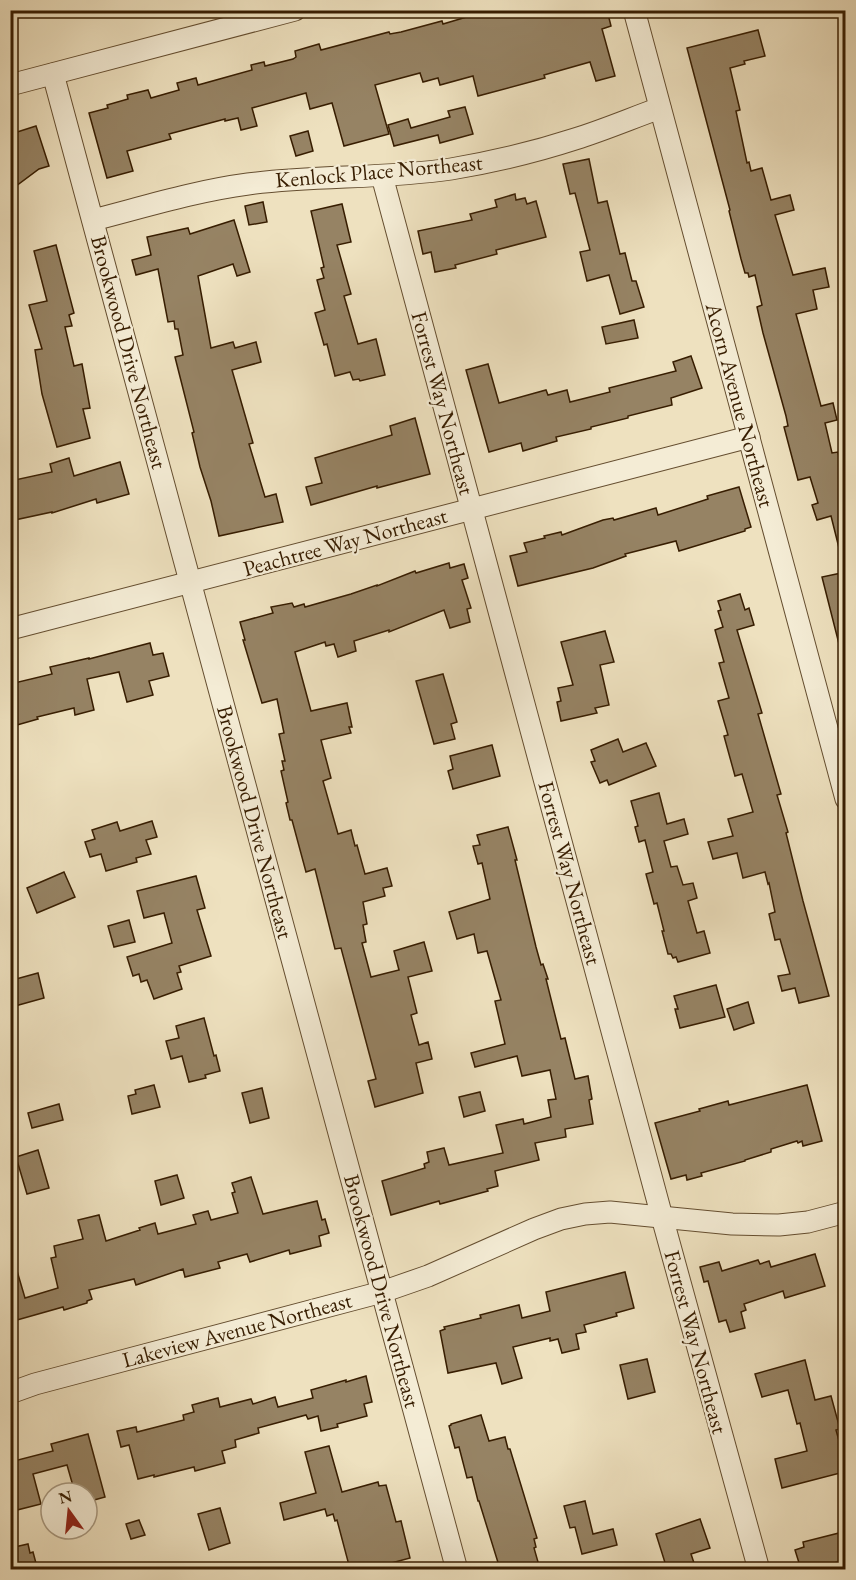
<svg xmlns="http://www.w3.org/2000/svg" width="856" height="1580" font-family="'EB Garamond',serif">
  <rect width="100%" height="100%" fill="#eee1bf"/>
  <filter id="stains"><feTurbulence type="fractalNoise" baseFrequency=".00333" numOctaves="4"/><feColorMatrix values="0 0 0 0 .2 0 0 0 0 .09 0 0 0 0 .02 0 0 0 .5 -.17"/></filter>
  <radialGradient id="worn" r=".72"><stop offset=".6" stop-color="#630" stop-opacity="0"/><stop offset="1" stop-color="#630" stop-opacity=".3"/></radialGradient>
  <g fill="#968364" stroke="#371d01" stroke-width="1.5">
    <path d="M490 10H607L611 26 602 29 615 76 596 81 590 62 544 75 545 78 478 96 473 76 440 85 438 78 423 82 420 73 375 85 389 134 344 146 332 103 310 109 306 93 252 108 257 126 241 130 238 118 225 121V119L169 134 171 139 127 151 133 171 107 178 89 113 108 108 107 105 128 99 127 95 148 90 151 98 179 90 177 83 196 78 198 85 252 70 251 65 264 62 265 66 293 59 296 57 295 51 319 44 321 50 389 32 390 34 401 32 442 21 443 24Z"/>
    <path d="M758 30 765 56 744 61 745 64 730 68 740 110 736 111 747 163 749 162 751 171 762 168 771 200 790 195 794 210 775 215 793 275 825 268 829 287 813 290 817 309 796 314 821 406 833 403 837 420 825 423 832 453 838 452 845 483 846 552H840L831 516 817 520 812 505 818 503 810 477 798 480 784 427 788 426 786 416 763 333 757 307 762 305 755 275 749 277 748 273H745L741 259 729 211 730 210 687 48Z"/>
    <path d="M465 107 473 134 440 143 438 135 394 146 388 125 408 119 411 128 450 117 448 111Z"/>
    <path d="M36 126 49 166 39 169 16 186 10 170V142L16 140 14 133Z"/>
    <path d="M308 131 313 151 296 156 290 136Z"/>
    <path d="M589 159 598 203 607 201 620 254 625 253 632 281H636L644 307 620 314 609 275 587 281 580 252 590 250 575 193 570 194 563 164Z"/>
    <path d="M515 194 516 200 525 198 527 204 536 201 546 237 496 250 497 254 455 265 456 268 435 272 431 252 423 254 418 231 472 220 470 214 497 207 495 200Z"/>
    <path d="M263 202 267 222 249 225 245 206Z"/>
    <path d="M342 204 351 242 337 245 351 294 344 296 358 344 376 339 385 375 360 381 359 379 353 380 350 372 335 376 327 344 324 345 315 313 325 310 317 280 324 278 321 268 324 267 311 211Z"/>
    <path d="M234 220 250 272 237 276 233 264 198 276 211 348 233 342 235 348 256 342 261 362 232 370 253 443 249 444 265 497 276 494 283 522 219 536 211 501 200 467 192 433 194 432 177 365 175 357 183 355 178 329H175L174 321 168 322 158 269 136 275 132 260 151 255 147 237 188 228 190 234Z"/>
    <path d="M56 245 74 313 69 315 72 326 65 327 74 366 82 364 90 408 83 409 90 438 57 447 42 394 35 350 42 349 29 305 47 301 34 251Z"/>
    <path d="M634 320 638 338 606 344 602 327Z"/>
    <path d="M691 356 702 388 671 398 672 405 628 416V418L591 427V429L556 437 557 441 523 451 521 443 489 452 466 370 488 364 499 403 546 390 548 395 567 390 570 402 610 392 609 388 676 371 673 362Z"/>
    <path d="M415 418 430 474 377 488V486L311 505 306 487 322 483 315 458 392 435 390 426Z"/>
    <path d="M69 458 74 476 120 462 129 494 97 503 96 499 52 513V512L10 521V481L52 472 50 464Z"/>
    <path d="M739 487 751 527 745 529V531L679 551 676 541 625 554 626 556 593 568 518 586 510 556 527 552 524 543 545 538 544 536 561 532 562 535 603 520 613 518 614 520 656 508 658 515 708 499 707 496Z"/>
    <path d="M449 563 450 568 464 564 468 578 462 580 471 608 467 609 470 622 450 628 444 610 389 632V630L354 641 356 651 338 657 334 644 326 646 325 642 295 652 311 711 347 703 352 727H349L351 733 321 740 331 778 323 781 338 834 351 830 355 846 357 845 365 874 387 868 392 886 383 888 385 896 363 902 367 924 363 925 366 942 362 943 371 977 399 970 394 951 424 942 432 971 408 977 417 1013 411 1015 419 1045 428 1042 432 1059 416 1063 423 1093 375 1107 368 1081 376 1079 341 948 335 949 315 869 306 872 292 820H290L286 803 288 802 281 771 284 770 282 761H285L279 734 284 733 277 699 262 703 243 640H245L240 622 273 613 271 607 292 603 294 607 304 604 305 607 351 594 377 585V586L415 571 416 573Z"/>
    <path d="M846 572V647L840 648 822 577Z"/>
    <path d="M740 594 745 610 749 608 754 625 737 630 762 713 758 714 781 794 777 795 788 832 786 833 803 901 829 996 799 1003 795 988 782 991 778 976 790 974 780 939 775 940 769 914 775 912 769 883 768 884 765 872 743 878 737 853 713 859 708 842 733 836 728 819 753 812 742 774 735 776 724 736 728 735 718 701 729 698 719 663 724 662 715 630 723 627 718 611 721 610 718 601Z"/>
    <path d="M605 631 614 662 600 665 609 705 595 708 597 713 561 721 557 702 561 701 558 688 573 685 561 642Z"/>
    <path d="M150 643 153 655 163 653 169 676 149 681 153 695 127 702 119 672 87 679 94 710 75 715 74 708 37 717 38 719 10 727V684L52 674 50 667 89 658V659Z"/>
    <path d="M443 674 457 722 451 724 455 739 434 744 416 681Z"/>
    <path d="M618 739 623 752 646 743 656 766 609 785 607 780 600 783 591 762 595 761 591 750Z"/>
    <path d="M492 745 500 776 453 789 448 771 453 769 450 756Z"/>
    <path d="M659 793 667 824 684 819 688 834 664 841 671 867 677 866 683 885 693 883 697 898 688 901 697 933 704 931 710 953 678 962 676 957 673 958 671 954H668L662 931H664L657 903 654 904 646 874 653 872 645 840 639 842 635 827 638 826 631 801Z"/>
    <path d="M152 821 157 837 146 840 151 854 136 858 137 862 106 871 101 854 90 857 85 842 95 839 92 830 117 822 120 831Z"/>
    <path d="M508 827 517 860H515L536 947 541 965 543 964 548 979H546L561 1039 565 1038 575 1079 588 1076 592 1099 589 1100 593 1124 565 1129 566 1137 535 1143 539 1160 495 1171 498 1186 487 1189 488 1191 440 1204 439 1201 391 1215 382 1181 425 1168 424 1164 429 1162 427 1152 444 1148 449 1165 503 1153 496 1125 523 1119 524 1124 551 1117 548 1100 556 1099 550 1070 522 1076 517 1056 475 1067 471 1053 505 1044 495 1001 501 1000 487 951 478 953 474 934 457 939 449 912 490 899 482 863 478 864 473 846 480 845 477 835Z"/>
    <path d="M64 872 75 897 37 913 27 888Z"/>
    <path d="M196 876 205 908 197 910 211 956 179 966 181 972 177 973 182 989 154 999 147 980 141 982 139 974 133 976 127 957 172 943 164 913 144 918 137 891Z"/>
    <path d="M129 920 135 942 114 947 108 926Z"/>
    <path d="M38 973 44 998 15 1006 10 985 17 983 16 979Z"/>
    <path d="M716 985 725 1017 680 1028 675 1009H678L674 996Z"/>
    <path d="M748 1002 754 1023 734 1030 727 1009Z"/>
    <path d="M204 1018 214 1056 216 1055 220 1071 205 1075 206 1078 189 1082 182 1056 171 1059 166 1041 179 1038 176 1026Z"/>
    <path d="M154 1085 160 1107 132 1114 128 1096 136 1094 135 1090Z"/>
    <path d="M807 1085 822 1141 803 1146 802 1141 798 1143 797 1141 771 1149V1152L745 1160V1161L701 1173 702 1176 687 1180 686 1175 671 1179 655 1123 700 1111 699 1109 728 1101 729 1105Z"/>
    <path d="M262 1088 269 1118 250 1123 242 1093Z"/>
    <path d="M480 1092 485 1111 464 1117 459 1097Z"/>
    <path d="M59 1104 63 1120 32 1128 28 1113Z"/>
    <path d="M38 1150 49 1188 27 1194 16 1157Z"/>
    <path d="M177 1175 184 1198 161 1205 155 1181Z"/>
    <path d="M251 1177 263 1214 317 1201 322 1220 325 1219 329 1233 319 1236 321 1246 290 1254 289 1250 250 1262 247 1254 218 1262 220 1268 185 1277 183 1269 136 1285 134 1279 89 1290 92 1299 87 1301V1303L64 1310 63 1307 10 1322V1264H15L25 1298 58 1288 51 1258 56 1257 54 1246 83 1239 78 1220 99 1215 106 1241 140 1230 139 1228 155 1223 158 1234 196 1224 193 1215 208 1211 211 1220 238 1213 232 1193 235 1192 232 1183Z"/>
    <path d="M815 1254 825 1286 785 1298 783 1291 744 1304 746 1310 741 1312 745 1328 730 1332 726 1320 719 1322 708 1281 704 1282 700 1267 719 1262 722 1271 758 1260 760 1264 769 1261 771 1267Z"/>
    <path d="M625 1272 634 1308 616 1313 617 1316 584 1325 586 1332 576 1334 579 1349 562 1353 558 1339 550 1341V1338L513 1347 522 1378 502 1384 496 1363 448 1373 440 1331 445 1329 444 1327 481 1318 480 1315 519 1305 522 1318 550 1311 546 1292Z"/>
    <path d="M647 1359 655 1392 628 1399 620 1365Z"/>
    <path d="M805 1360 815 1400 831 1396 840 1429 836 1430 843 1455H840L844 1472 782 1488 775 1459 807 1451 800 1423 797 1424 788 1390 762 1397 755 1374Z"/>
    <path d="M366 1376 372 1402 364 1404 367 1416 337 1424 338 1427 321 1431 318 1416 308 1419 306 1415 258 1428 259 1433 235 1440 236 1447 222 1451 225 1463 195 1471 194 1467 154 1477V1475L138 1479 129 1445 121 1447 117 1431 136 1427 137 1432 184 1420 183 1415 194 1412 192 1405 218 1398 220 1407 251 1399 253 1404 275 1397 278 1407 313 1398 311 1390 346 1380V1382Z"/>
    <path d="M481 1415 489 1441 505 1437 508 1449H510L537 1538 534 1539 536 1547 534 1548 540 1569H500L479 1501H478L472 1477 467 1478 459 1447 455 1448 449 1426 451 1425V1424Z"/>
    <path d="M88 1434 105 1497 87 1502V1493H75L67 1465 33 1474 41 1504 17 1510 13 1497 10 1498V1462L53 1451 51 1444Z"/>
    <path d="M329 1446 342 1492 378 1482 379 1486 386 1485 396 1522 401 1521 410 1558 384 1565 383 1563 359 1569H350L337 1520 335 1521 333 1514 327 1516 325 1509 284 1520 280 1503 316 1493 305 1452Z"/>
    <path d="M585 1501 593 1534 613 1529 617 1545 582 1554 575 1527 570 1528 564 1506Z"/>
    <path d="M220 1508 230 1543 209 1550 198 1514Z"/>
    <path d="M700 1519 710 1548 691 1554 696 1569H667L656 1534Z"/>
    <path d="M139 1520 145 1535 131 1539 126 1524Z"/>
    <path d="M839 1533 846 1560 810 1569H809L807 1564 800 1566 795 1550 804 1547 803 1542Z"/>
    <path d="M28 1544 30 1553 33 1552 37 1567 28 1569H10V1548Z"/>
  </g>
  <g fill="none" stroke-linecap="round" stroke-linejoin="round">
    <defs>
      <g id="street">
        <path d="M634 10 846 799"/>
        <path d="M53 74 457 1570"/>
        <path d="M10 85 295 10"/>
        <path d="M382 176 662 1217 759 1570"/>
        <path d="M93 220C144 207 195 191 248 184 315 175 384 179 451 169 493 162 535 152 575 139 604 130 632 118 660 108"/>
        <path d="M10 629 749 437"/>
        <path d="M10 1393 35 1384 382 1292 428 1276 534 1229 561 1219 585 1214 610 1212 732 1224 779 1225 808 1222 846 1212"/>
      </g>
    </defs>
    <use href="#street" stroke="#654e30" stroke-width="23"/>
    <use href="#street" stroke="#f4ecd5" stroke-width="21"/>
  </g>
  <g text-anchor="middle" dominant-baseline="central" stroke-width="4.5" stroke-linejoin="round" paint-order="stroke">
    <g font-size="22" fill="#371d01" stroke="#f4ecd5">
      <text transform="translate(379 171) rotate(-5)">Kenlock Place Northeast</text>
      <text transform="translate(129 352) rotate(75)">Brookwood Drive Northeast</text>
      <text transform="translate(443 403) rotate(75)">Forrest Way Northeast</text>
      <text transform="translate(740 405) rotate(75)">Acorn Avenue Northeast</text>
      <text transform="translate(345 542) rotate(-15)">Peachtree Way Northeast</text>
      <text transform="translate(255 822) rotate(75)">Brookwood Drive Northeast</text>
      <text transform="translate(570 873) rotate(75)">Forrest Way Northeast</text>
      <text transform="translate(382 1291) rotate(75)">Brookwood Drive Northeast</text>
      <text transform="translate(237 1330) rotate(-15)">Lakeview Avenue Northeast</text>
      <text transform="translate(696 1342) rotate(75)">Forrest Way Northeast</text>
    </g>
  </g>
  <rect width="856" height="1580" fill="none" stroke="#eee1bf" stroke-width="36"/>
  <rect x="12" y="12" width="832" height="1556" fill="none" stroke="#371d01" stroke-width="3"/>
  <rect x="18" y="18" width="820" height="1544" fill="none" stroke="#371d01" stroke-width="1.5"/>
  <g transform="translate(69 1511) rotate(345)"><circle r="28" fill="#f4ecd5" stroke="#a89980" stroke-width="1.5"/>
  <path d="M0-4.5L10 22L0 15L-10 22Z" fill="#8f2418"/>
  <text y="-9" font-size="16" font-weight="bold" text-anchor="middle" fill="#371d01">N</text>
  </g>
  <rect width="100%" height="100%" filter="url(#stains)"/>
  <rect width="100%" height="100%" fill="url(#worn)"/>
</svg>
